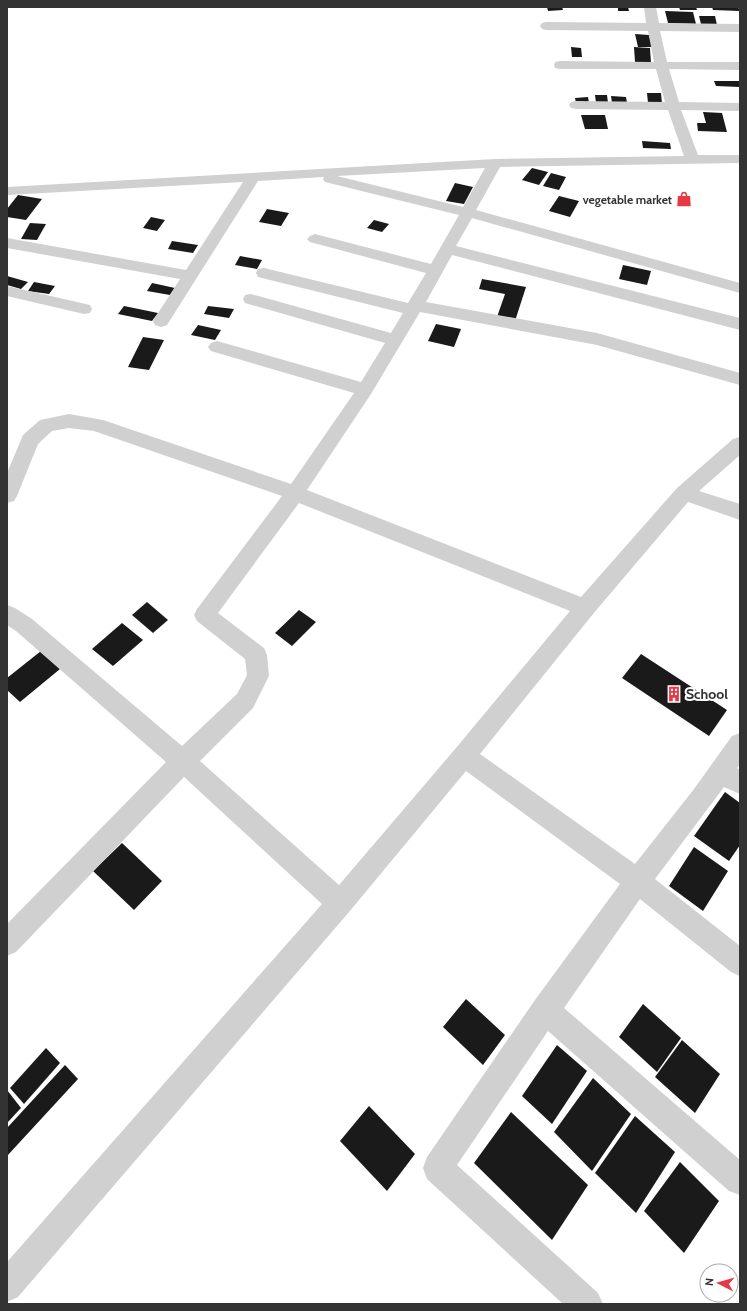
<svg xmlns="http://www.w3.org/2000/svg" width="747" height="1311" font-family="Cabin,sans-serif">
  <rect width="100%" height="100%" fill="#fff"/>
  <g fill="#1a1a1a">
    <path d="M547 7H562L563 10 548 11Z"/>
    <path d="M618 7H628L629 11H618Z"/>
    <path d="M679 7H696L697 10H680Z"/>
    <path d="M712 7H738L740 11 713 10Z"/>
    <path d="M665 11 693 12 696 24 668 23Z"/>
    <path d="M699 16H715L717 25 701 24Z"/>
    <path d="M635 34 649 35 652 47H638Z"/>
    <path d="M571 47 581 48 582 57H572Z"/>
    <path d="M634 47 650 48 651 63 635 62Z"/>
    <path d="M714 81H740V87L716 86Z"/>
    <path d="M647 93H661L662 104 648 103Z"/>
    <path d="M595 95H607L608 103H596Z"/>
    <path d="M611 96 626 97 627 103H612Z"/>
    <path d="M588 97 589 103H576L575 98Z"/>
    <path d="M703 112 722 113 727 132 698 131 697 123H706Z"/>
    <path d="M581 115H605L608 129H585Z"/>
    <path d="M642 141 670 143 671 149 643 148Z"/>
    <path d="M532 168 548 172 539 185 522 180Z"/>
    <path d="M551 173 566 177 559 190 543 186Z"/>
    <path d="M455 183 473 187 464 204 446 201Z"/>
    <path d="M18 195 42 199 26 220 7 217V209Z"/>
    <path d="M559 196 579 201 570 217 549 211Z"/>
    <path d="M267 209 289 213 281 226 259 222Z"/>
    <path d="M151 217 165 220 157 231 143 228Z"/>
    <path d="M374 220 389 224 382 232 367 228Z"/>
    <path d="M30 223 46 224 37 240 21 239Z"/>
    <path d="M172 241 198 245 193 253 168 249Z"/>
    <path d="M240 256 262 260 257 269 235 265Z"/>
    <path d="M623 265 651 271 647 285 619 279Z"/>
    <path d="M7 276 28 282 21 289 7 285Z"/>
    <path d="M482 279 526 287 515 321 497 317 505 294 479 289Z"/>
    <path d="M34 282 55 286 49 294 28 291Z"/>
    <path d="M152 283 175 288 170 295 147 291Z"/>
    <path d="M124 306 158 313 152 321 118 314Z"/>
    <path d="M208 306 234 309 229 318 204 314Z"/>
    <path d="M436 324 461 329 454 347 428 341Z"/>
    <path d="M198 325 221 330 215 340 191 335Z"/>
    <path d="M143 337 164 340 149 370 128 367Z"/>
    <path d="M147 602 168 620 153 633 132 615Z"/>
    <path d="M299 610 316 622 292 646 275 633Z"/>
    <path d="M122 623 143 640 113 666 92 649Z"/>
    <path d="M41 651 60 669 20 702 7 690V678Z"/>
    <path d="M641 654 727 710 709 736 622 678Z"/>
    <path d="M725 792 740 803V845L729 861 694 836Z"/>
    <path d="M122 843 162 881 134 910 93 871Z"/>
    <path d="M694 847 728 871 703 911 669 886Z"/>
    <path d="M466 999 505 1035 483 1065 443 1027Z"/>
    <path d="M643 1004 681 1038 657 1072 619 1037Z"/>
    <path d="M682 1040 720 1074 695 1113 655 1077Z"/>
    <path d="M557 1045 587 1071 552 1124 522 1096Z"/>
    <path d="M46 1048 60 1063 24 1104 10 1088Z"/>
    <path d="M65 1065 78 1079 7 1156V1128Z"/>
    <path d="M593 1078 631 1114 592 1171 554 1132Z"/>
    <path d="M7 1090 21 1108 7 1123Z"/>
    <path d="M369 1106 415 1154 387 1191 340 1141Z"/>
    <path d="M511 1112 588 1185 552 1240 474 1163Z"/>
    <path d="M635 1116 675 1152 636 1213 595 1173Z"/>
    <path d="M680 1162 719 1201 684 1253 644 1211Z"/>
  </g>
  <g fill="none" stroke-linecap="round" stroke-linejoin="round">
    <g fill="#d0d0d0" fill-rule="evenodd">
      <path d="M644 7H656L659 23 740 24V32L660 31 667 62H740L739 70 669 69 679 102 740 103V111L681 110 698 155H740V163L500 167 476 210 740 283V293L472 218 456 246 740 318V330L452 255 426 302 597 333 740 373V385L597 345 420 312 371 394 307 490 581 597 677 488 733 439 740 437V455L699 491 740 504V520L688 502 593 614 480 754 635 864 694 789 732 736 740 733V764L737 768 740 770V794L724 787 655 879 740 946V976L731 972 640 899 564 1008 740 1160V1195L729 1191 548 1031 457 1165 598 1293 603 1304H563L427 1179 423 1168 427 1157 535 1000 620 884 466 771 349 912 18 1297 7 1302V1262L322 904 184 777 16 952 7 956V924L166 762 16 631 7 625V605L15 608 32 619 182 746 237 694 247 675 245 659 197 621 194 615 197 609 282 496 94 431 69 428 52 431 38 444 17 496 14 501 7 503V473L23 435 40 420 69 414 103 420 291 484 354 393 211 351 208 347 211 343 217 341 361 382 385 343 245 303 243 299 245 295 251 294 391 333 403 313 258 277 256 273 258 269 264 268 408 303 426 273 310 242 307 239 310 236 315 234 431 264 459 215 325 182 323 179 324 177 258 181 167 325 161 327 155 325 153 321 180 279 7 248V238L186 270 243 182 7 195V187L495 159 684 156 668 110 576 109 571 108 569 105 571 102 576 101 665 102 656 69H560L555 68 554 65 555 62 560 61 654 62 648 31 546 30 542 29 540 26 542 23 546 22 646 23ZM485 168 463 207 337 176ZM299 503 570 611 456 748 339 885 200 761 253 708 269 676 267 655 264 648 218 613Z"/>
      <path d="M7 286 90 305 92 309 90 313 84 314 7 296Z"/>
    </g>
  </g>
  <defs>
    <symbol id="shop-bare" viewBox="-9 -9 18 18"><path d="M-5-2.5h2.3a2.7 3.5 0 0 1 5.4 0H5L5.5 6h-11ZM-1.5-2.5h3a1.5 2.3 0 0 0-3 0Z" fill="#e63946" stroke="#fff" stroke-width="2.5" paint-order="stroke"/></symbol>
    <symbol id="building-bare" viewBox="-9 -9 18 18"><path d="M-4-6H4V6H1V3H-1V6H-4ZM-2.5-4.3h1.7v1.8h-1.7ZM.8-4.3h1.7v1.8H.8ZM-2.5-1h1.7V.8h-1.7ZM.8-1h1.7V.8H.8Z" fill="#e63946" stroke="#fff" stroke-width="2.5" paint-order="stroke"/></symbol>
  </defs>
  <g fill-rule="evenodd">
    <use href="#shop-bare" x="673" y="188" width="22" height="22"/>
    <use href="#building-bare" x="663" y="683" width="22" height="22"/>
  </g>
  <g text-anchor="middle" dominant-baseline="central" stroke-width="4" stroke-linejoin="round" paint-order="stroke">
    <g font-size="12" font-weight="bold" fill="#333" stroke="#fff" text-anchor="end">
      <text x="672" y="199">vegetable market</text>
    </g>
    <g font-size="14" font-weight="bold" fill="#333" stroke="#fff" text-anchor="start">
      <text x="686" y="694">School</text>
    </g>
  </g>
  <rect width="747" height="1311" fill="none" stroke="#333333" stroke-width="16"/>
  <g transform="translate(719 1283) rotate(276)"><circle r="19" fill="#ffffff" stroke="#adadad"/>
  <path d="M0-3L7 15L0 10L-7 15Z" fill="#e63946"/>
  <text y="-6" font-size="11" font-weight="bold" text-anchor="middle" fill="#333333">N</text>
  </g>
</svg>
